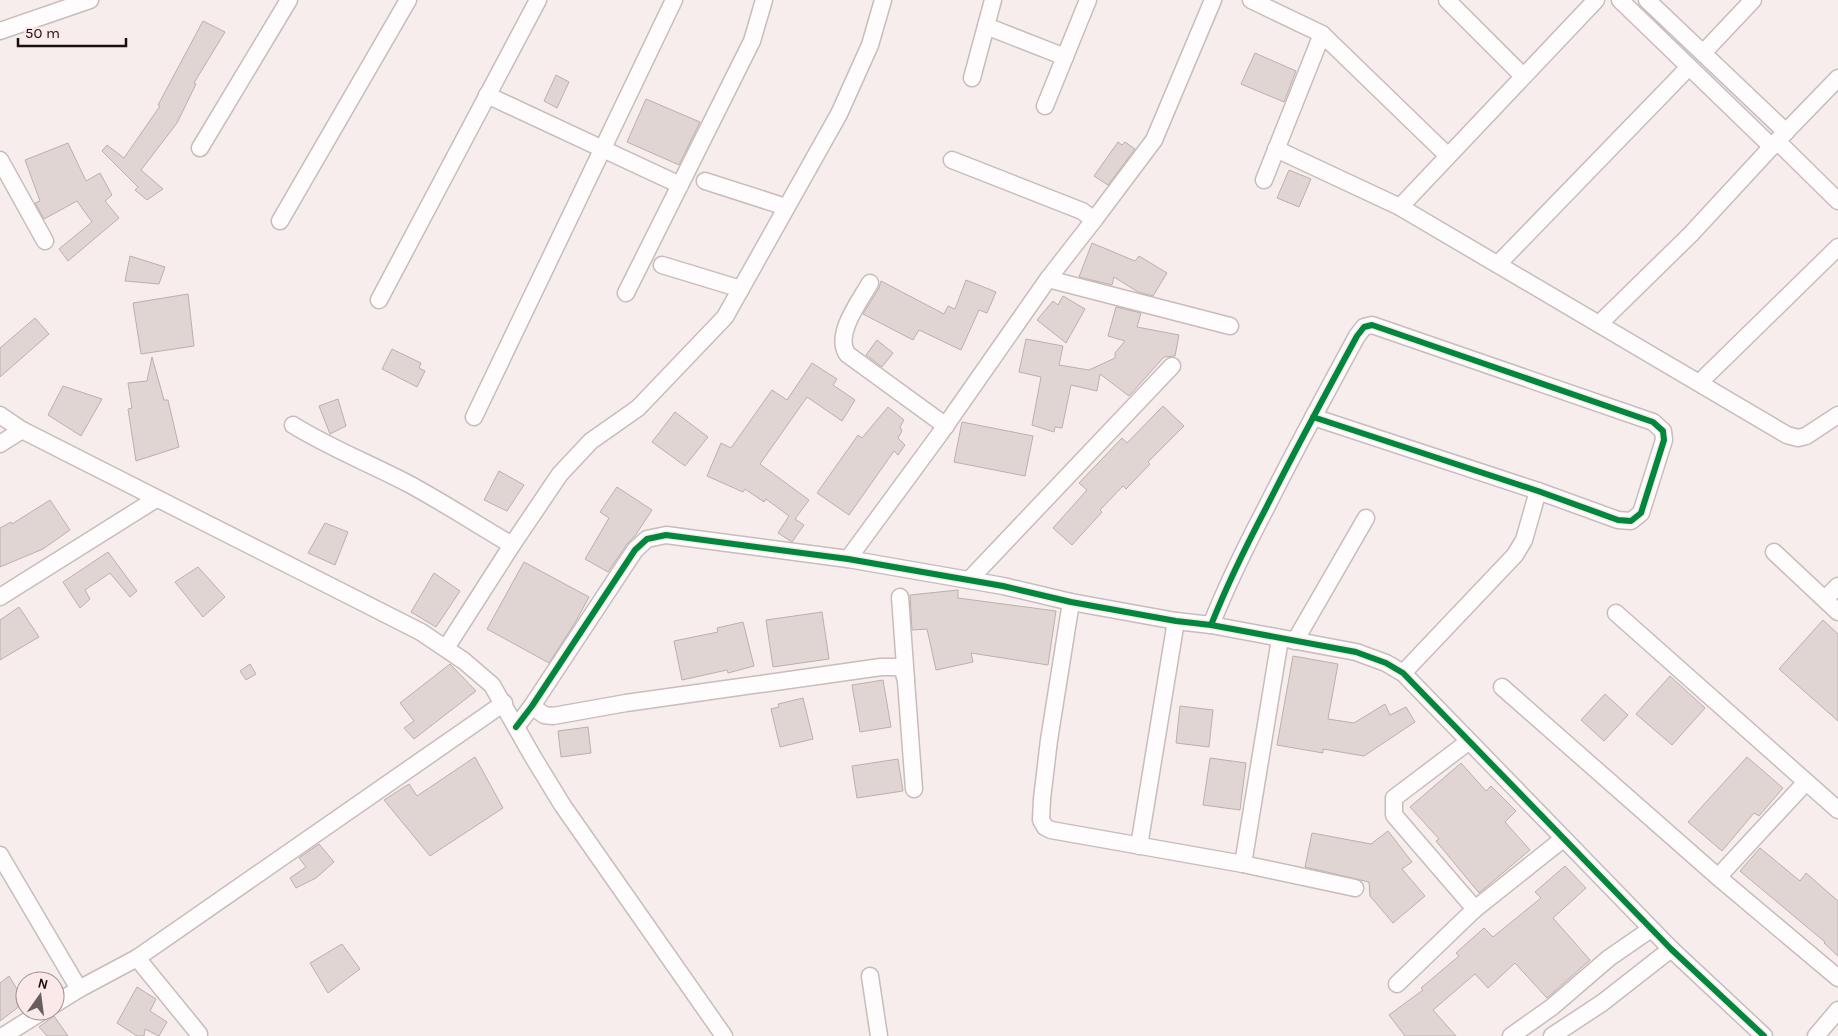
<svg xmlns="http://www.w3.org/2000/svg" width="1838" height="1036" font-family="Karla,sans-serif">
  <rect width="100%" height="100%" fill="#f7eded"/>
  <g fill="#e0d5d2" stroke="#bbb0ad">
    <path d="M203 21 225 32 194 83 196 84 177 123 141 170 163 189 147 200 135 190 138 187 102 151 107 145 124 158 160 106 158 105Z"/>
    <path d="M1255 53 1296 71 1284 102 1241 84Z"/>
    <path d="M556 75 569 82 557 108 544 101Z"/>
    <path d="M646 99 700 122 679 165 627 142Z"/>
    <path d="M1118 142 1122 145 1125 142 1135 149 1108 185 1094 176Z"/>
    <path d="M68 143 86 181 100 173 112 195 105 201 119 218 68 261 59 249 92 222 77 201 44 219 35 203 40 201 25 160Z"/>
    <path d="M1289 170 1311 179 1299 207 1277 198Z"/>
    <path d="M1092 243 1135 261 1139 256 1167 273 1153 296 1138 292 1114 277 1112 285 1079 277Z"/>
    <path d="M130 256 165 267 159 284 125 281Z"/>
    <path d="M966 280 996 292 987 313 979 310 961 350 919 330 913 340 863 314 879 288 881 281 944 314 948 306 955 309Z"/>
    <path d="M188 294 194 346 141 354 133 303Z"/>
    <path d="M1063 296 1085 309 1066 343 1037 320 1053 301 1058 305Z"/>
    <path d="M1116 307 1141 313 1137 327 1179 335 1175 356 1164 357 1129 396 1100 374 1097 391 1071 385 1062 428 1055 427 1054 432 1032 425 1041 377 1019 372 1026 339 1063 346 1059 365 1089 370 1115 358V353L1125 341 1108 336Z"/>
    <path d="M35 318 49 334 0 377V348Z"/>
    <path d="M877 340 893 353 882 367 866 355Z"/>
    <path d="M392 349 421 363 419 368 425 371 417 387 382 369Z"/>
    <path d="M152 357 164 400H168L179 447 136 461 128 409 132 408 128 383 147 381Z"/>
    <path d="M812 363 837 379 833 385 855 400 842 421 807 397 760 464 809 500 795 519 804 525 792 542 778 533 789 516 766 499 764 502 745 489 743 492 707 476 721 443 731 448 772 390 787 400Z"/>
    <path d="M63 386 102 399 81 436 48 415Z"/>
    <path d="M338 399 346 426 330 434 319 406Z"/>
    <path d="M1163 406 1184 426 1148 462 1150 464 1126 489 1123 486 1100 510 1102 512 1072 545 1053 528 1087 490 1079 483 1122 438 1127 443Z"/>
    <path d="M888 407 904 420 900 427 902 431 898 438 905 445 898 455 894 451 849 515 817 493 858 435 862 438Z"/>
    <path d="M675 412 708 437 685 466 652 442Z"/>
    <path d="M962 422 1033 436 1025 476 954 462Z"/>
    <path d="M499 471 524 485 507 511 484 500Z"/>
    <path d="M617 487 652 510 635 536 627 544 608 572 585 559 609 518 600 512Z"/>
    <path d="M50 500 70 530 43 549 0 567V528L11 522 12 524Z"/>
    <path d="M325 523 348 532 335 565 308 553Z"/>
    <path d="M108 552 137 591 130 597 110 573 85 590 90 599 80 608 63 582Z"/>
    <path d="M524 562 589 597 576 621 549 663 487 629Z"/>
    <path d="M198 567 225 597 203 617 175 582Z"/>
    <path d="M434 573 460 591 436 627 411 612Z"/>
    <path d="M958 590V598L1056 611 1048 665 971 653 973 662 936 670 927 629 912 630 910 595Z"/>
    <path d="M19 607 39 637 0 660V620Z"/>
    <path d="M822 612 829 659 773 667 766 620Z"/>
    <path d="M1823 620 1838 634V721L1779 669Z"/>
    <path d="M743 622 754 666 728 673 727 670 682 680 674 641 718 632 717 628Z"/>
    <path d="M1293 656 1338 664 1328 719 1354 723 1385 704 1390 715 1406 707 1415 722 1364 756 1323 749V753L1277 745Z"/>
    <path d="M250 664 256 674 246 680 240 671Z"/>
    <path d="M450 664 476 691 414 739 404 728 414 721 400 703Z"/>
    <path d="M1670 676 1705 708 1672 745 1636 714Z"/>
    <path d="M883 680 891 727 860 732 852 685Z"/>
    <path d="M1605 694 1628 715 1604 741 1581 720Z"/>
    <path d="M803 698 813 739 780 747 771 709 779 707 778 704Z"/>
    <path d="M1180 706 1213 710 1209 747 1176 743Z"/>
    <path d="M588 727 591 753 561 757 558 731Z"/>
    <path d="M475 757 503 808 430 856 384 800 409 784 417 796Z"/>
    <path d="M1747 757 1783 788 1759 816 1754 813 1722 851 1688 822Z"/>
    <path d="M1210 758 1246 763 1240 810 1203 805Z"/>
    <path d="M898 759 903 791 857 798 852 766Z"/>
    <path d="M1461 763 1486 791 1491 786 1516 811 1505 822 1530 850 1479 893 1436 841 1439 839 1410 807Z"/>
    <path d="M1388 831 1412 862 1402 869 1425 896 1393 923 1370 896 1369 882 1305 867 1312 833 1371 844Z"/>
    <path d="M319 844 334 862 316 878 296 888 290 878 306 867 299 858Z"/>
    <path d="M1760 848 1800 881 1806 873 1838 901V956L1824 943 1825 942 1740 871Z"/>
    <path d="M1565 866 1586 888 1553 918 1590 960 1547 998 1515 963 1488 988 1475 974 1433 1010 1456 1036H1405L1389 1015 1423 990 1421 988 1459 956 1456 953 1484 928 1493 937 1541 898 1535 892Z"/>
    <path d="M342 944 360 969 328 993 310 963Z"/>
    <path d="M9 976 25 1002 0 1021V983Z"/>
    <path d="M137 987 156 999 150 1011 167 1022 159 1036 145 1029 144 1036H137L117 1023Z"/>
    <path d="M54 1016 68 1036H47L39 1027Z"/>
  </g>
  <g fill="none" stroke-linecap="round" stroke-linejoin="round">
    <defs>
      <g id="minor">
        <path d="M1251 0 1322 34 1448 156"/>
        <path d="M1447 0 1523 76"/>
        <path d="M1620 0 1772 147"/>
        <path d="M1647 0 1786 132"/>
        <path d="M986 26 1065 57"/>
        <path d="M0 31 90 0"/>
        <path d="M1703 53 1753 0"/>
        <path d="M972 78 993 0"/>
        <path d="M487 95 680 185"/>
        <path d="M1045 106 1088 0"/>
        <path d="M1777 141 1838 201"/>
        <path d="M200 148 289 0"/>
        <path d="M1276 149 1400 207 1787 435 1798 438 1806 436 1838 415"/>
        <path d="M0 160 45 241"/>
        <path d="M1264 180 1322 34"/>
        <path d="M705 181 786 207"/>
        <path d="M1400 207 1596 0"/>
        <path d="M1094 220 1154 140 1213 0"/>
        <path d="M280 221 408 0"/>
        <path d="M1498 264 1689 67"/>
        <path d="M662 265 741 289"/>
        <path d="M1048 279 1230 326"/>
        <path d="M870 283C860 301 834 334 847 354L946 426"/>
        <path d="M626 293 752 41 764 0"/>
        <path d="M379 300 538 0"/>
        <path d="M1599 324 1691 234 1777 141 1838 78"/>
        <path d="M1699 383 1838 247"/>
        <path d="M0 415 22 430 421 632 464 661 492 685 533 757 563 806 724 1036"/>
        <path d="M474 417 674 0"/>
        <path d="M293 425C330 448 371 464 409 484 444 503 478 525 512 545"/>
        <path d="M0 444 22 430"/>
        <path d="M1774 552 1838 612"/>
        <path d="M848 559 939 435 1048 279 1094 220 1082 211 952 160"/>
        <path d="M969 580 1172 366"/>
        <path d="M0 597 156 499"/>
        <path d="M900 597 906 680"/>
        <path d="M1825 599 1838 586"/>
        <path d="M1071 602 1049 740 1042 799 1041 820 1045 827 1051 830 1243 864 1355 888"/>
        <path d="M1616 613 1838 810"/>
        <path d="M1211 625C1227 585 1246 546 1266 508 1295 450 1326 393 1357 336L1364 327 1372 325 1653 422 1663 431 1664 440 1641 513 1631 521 1618 520 1538 491 1313 417"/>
        <path d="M1295 641 1366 518"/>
        <path d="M446 648 512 545 560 474 591 441 638 408 725 317 839 114 870 45 883 0"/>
        <path d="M1403 673 1515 555 1524 540 1538 491"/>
        <path d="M1502 687 1718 877 1838 978"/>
        <path d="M532 706 544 715 553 716 626 703 881 667H897L903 670 906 681 914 789"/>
        <path d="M516 727 532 706 635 550 647 539 666 535 848 559 1003 586 1071 602 1176 621 1211 625 1356 652 1386 663 1403 673 1671 949 1764 1036"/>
        <path d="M1468 742 1394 798V815L1475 909"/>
        <path d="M1139 846 1176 621"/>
        <path d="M0 855 79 989"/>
        <path d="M1243 864 1280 639"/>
        <path d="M1718 877 1806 782"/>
        <path d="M137 958 199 1034"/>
        <path d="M870 976 879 1036"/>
        <path d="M1397 984 1475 909 1563 839"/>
        <path d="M55 1004 79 989 137 958 504 703"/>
        <path d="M3 1036 43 1011"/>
        <path d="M1511 1036 1552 1007 1609 958 1651 929"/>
        <path d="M1552 1036 1602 1003 1671 949"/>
        <path d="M1816 1036 1838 1010"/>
      </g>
    </defs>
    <use href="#minor" stroke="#c8bcbc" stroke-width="19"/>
    <use href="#minor" stroke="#fefcfc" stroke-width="16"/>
    <defs>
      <g id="cycleway">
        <path d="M1211 625C1227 585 1246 546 1266 508 1295 450 1326 393 1357 336L1364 327 1372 325 1653 422 1663 431 1664 440 1641 513 1631 521 1618 520 1538 491 1313 417"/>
        <path d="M516 727 532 706 635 550 647 539 666 535 848 559 1003 586 1071 602 1176 621 1211 625 1356 652 1386 663 1403 673 1671 949 1764 1036"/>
      </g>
    </defs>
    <use href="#cycleway" stroke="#fbe9e9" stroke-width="9"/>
    <use href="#cycleway" stroke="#00873e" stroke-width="6"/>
  </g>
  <g transform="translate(40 996) rotate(14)"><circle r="24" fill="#fbe9e9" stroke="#a29292"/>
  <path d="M0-4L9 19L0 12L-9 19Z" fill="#695d5d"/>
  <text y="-8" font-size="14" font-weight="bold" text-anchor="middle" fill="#1d0f10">N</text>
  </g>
  <path d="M18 38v8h108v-8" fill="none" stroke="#1d0f10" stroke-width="2.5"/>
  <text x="25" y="38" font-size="15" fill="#1d0f10" stroke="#fbe9e9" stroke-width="4" paint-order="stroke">50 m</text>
</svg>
